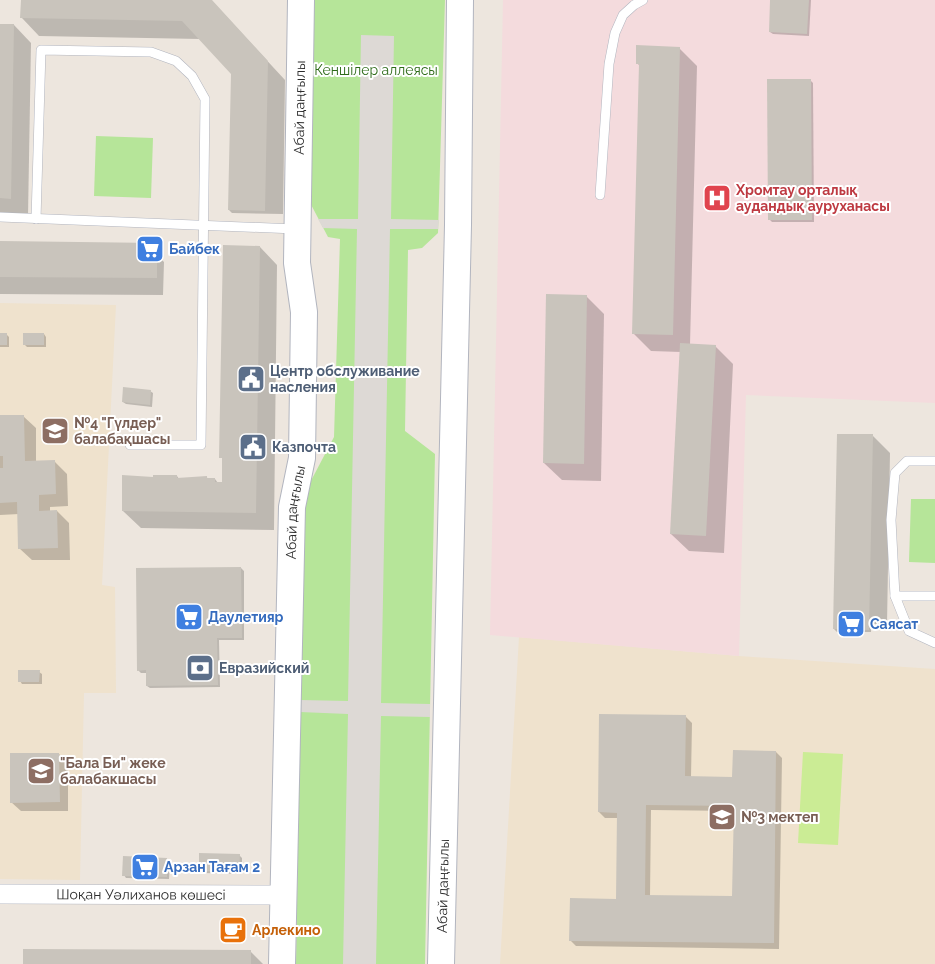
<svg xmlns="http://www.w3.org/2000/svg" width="935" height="964" font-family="Raleway,sans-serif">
  <rect width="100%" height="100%" fill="#ede6de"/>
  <g fill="#efe2cd">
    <path d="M0 303 116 305 102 585 115 587 116 693H84L80 880 0 879Z"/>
    <path d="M519 637 739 656 935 669V964H500Z"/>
  </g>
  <path fill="#f4dbdd" d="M503 0H935V403L746 395 739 656 490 635Z"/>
  <g fill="#b6e599">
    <path d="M310 0H445L438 233 422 248 408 250 405 431 435 454 425 964H296L304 494 334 437 340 239 328 237 306 195Z"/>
    <path d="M96 136 153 138 151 198 94 196Z"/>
    <path d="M911 499H935V563L909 562Z"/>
  </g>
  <path fill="#cbec95" d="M803 752 843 754 838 845 798 843Z"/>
  <path fill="#ddd9d5" d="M361 35 394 36 391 219 439 220 438 229H390L381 703 430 704V717L381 716 376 964H343L348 714 300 712V700L348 701 357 229 323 228 318 219H358Z"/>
  <g fill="#0003" fill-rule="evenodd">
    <path d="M22 0H211L285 80 283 214 232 213 229 210 232 73 200 39 39 36 22 18Z"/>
    <path d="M771 0H811L809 36 773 34 770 32Z"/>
    <path d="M0 25H14L31 43 28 216 0 215Z"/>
    <path d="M679 48 697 66 690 345 715 346 733 364 724 553 689 551 671 534 681 352 651 351 633 333 640 66 637 63Z"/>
    <path d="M810 80 813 83 814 222H772L769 219Z"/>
    <path d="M0 243 157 244 159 246V257L164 262 163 295 0 294Z"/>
    <path d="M260 247 277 265 274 530 141 528 123 511 154 479 177 476 179 479 206 477 209 479H215L218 483H224V460L221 457Z"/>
    <path d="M586 296 604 314 601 481 562 480 544 463Z"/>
    <path d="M44 334 46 337V347H27L24 344Z"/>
    <path d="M0 335H7L9 337V347H0Z"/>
    <path d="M150 391 153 393 152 407 126 404 123 402Z"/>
    <path d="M23 416 36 428V462H55L67 474 68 506 50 507V511H57L69 523 70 560H32L19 548V514L0 515V417Z"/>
    <path d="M873 436 890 453 887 624H871V632H837L834 629Z"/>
    <path d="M241 568 244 571V640H219L220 687 150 688 147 686V673H141L138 670Z"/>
    <path d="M39 672 42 674V684H22L20 681Z"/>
    <path d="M686 717 692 723 691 778H734L776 752 782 758 779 949 576 946 570 940 617 900 618 818H605L599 812ZM651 810 735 811 734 898 650 897Z"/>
    <path d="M59 754 68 763V811H21L11 802Z"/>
    <path d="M239 855 242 858V874L203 873 200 870Z"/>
    <path d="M167 859 170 862 169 879 126 878 124 875Z"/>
    <path d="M242 922 245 925 244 943H227L225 940Z"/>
    <path d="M251 952 263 964H25Z"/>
  </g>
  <g fill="#c9c4bc" fill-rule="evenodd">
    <path d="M21 0H212L268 61 265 211 228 210 231 74 182 21 20 18Z"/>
    <path d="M770 0H809L807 34 769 32Z"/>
    <path d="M0 24H14L11 199 0 198Z"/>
    <path d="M636 45 680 47 673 335 632 334 639 64H636Z"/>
    <path d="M767 79H811L812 220H768Z"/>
    <path d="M0 241 157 243V278L0 277Z"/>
    <path d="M223 245 260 246 256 513 122 511V475L153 477V475H177V478L207 476V478H215V482H222V458H219Z"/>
    <path d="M546 294 587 295 584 464 543 463Z"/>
    <rect x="0" y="333" width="7" height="12"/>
    <rect x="23" y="333" width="21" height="12"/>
    <path d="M680 343 716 345 706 536 670 534Z"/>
    <path d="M123 387 151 390 150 405 122 402Z"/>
    <path d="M0 415H24L25 461 55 460 56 494 39 495V511L57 510 58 548 18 549 17 502 0 503V468H3V456H0Z"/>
    <path d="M837 434H873L869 630 833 629Z"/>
    <path d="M241 567 242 638H217L218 685 146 686V670L137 671 136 568Z"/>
    <path d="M18 670H40L39 682H18Z"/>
    <path d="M599 714 686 715 685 776 732 777 733 750 776 751 774 943 569 941 570 898 616 899 617 813 598 812ZM646 805 734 806 732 896 645 895Z"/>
    <path d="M10 753H59L60 802 10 803Z"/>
    <path d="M199 853 240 854 239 872 199 871Z"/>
    <path d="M123 856 167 858V877L122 876Z"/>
    <path d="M223 921H242V941L223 940Z"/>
    <path d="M23 949 251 950V964H23Z"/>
  </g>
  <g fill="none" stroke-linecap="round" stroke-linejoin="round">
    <defs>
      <g id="lane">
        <path d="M600 195 609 64 615 33 623 15 634 5 643 0"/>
        <path d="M0 217 295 229"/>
        <path d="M36 219 41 50 151 52 176 61 192 76 205 99 201 445H130"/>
        <path d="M935 461H907L895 473 891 520 895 596 909 631 935 643"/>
        <path d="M895 596H935"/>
      </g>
      <g id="street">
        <path id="s1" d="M0 894 283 895"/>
      </g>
      <g id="secondary">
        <path id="s2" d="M282 964 292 507 302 458 304 312 297 263 301 0"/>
        <path id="s3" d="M441 964 458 225 460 0"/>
      </g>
    </defs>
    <use href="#lane" stroke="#b2b5bf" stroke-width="10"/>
    <use href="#street" stroke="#b2b5bf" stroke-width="20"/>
    <use href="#secondary" stroke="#b2b5bf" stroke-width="28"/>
    <use href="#lane" stroke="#fff" stroke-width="9"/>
    <use href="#street" stroke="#fff" stroke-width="19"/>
    <use href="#secondary" stroke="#fff" stroke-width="26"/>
  </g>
  <defs>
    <symbol id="hospital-square" viewBox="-11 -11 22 22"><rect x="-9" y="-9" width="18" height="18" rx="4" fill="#e0444e" stroke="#fff"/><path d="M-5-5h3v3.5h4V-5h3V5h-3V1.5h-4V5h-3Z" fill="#fff"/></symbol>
    <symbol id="supermarket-square" viewBox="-11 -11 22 22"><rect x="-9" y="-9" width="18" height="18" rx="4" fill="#3f7fe0" stroke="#fff"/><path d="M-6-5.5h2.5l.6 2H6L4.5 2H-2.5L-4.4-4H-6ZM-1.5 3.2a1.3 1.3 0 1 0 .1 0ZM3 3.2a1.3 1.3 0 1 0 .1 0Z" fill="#fff"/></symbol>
    <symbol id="civic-square" viewBox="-11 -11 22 22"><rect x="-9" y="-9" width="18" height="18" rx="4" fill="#5c6f8a" stroke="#fff"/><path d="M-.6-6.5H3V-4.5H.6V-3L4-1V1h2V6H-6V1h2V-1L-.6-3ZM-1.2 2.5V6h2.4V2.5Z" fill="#fff"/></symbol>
    <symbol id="school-square" viewBox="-11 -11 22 22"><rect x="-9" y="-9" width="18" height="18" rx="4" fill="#8d6e63" stroke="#fff"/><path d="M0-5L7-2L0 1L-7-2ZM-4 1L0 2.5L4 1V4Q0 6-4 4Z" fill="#fff"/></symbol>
    <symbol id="bank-square" viewBox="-11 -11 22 22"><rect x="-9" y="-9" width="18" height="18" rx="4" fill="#5c6f8a" stroke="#fff"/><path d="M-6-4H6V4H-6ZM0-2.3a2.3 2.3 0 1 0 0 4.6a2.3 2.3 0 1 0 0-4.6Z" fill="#fff"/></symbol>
    <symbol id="cafe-square" viewBox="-11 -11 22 22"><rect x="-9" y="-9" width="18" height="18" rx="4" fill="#e8710a" stroke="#fff"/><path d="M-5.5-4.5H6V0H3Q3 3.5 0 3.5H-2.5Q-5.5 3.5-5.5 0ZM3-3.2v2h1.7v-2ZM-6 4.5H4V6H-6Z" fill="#fff"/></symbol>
  </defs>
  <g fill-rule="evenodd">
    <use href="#hospital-square" x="701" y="182" width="32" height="32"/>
    <use href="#supermarket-square" x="134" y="233" width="32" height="32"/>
    <use href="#civic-square" x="235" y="363" width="32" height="32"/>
    <use href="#school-square" x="39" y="415" width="32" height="32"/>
    <use href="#civic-square" x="237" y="431" width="32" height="32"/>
    <use href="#supermarket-square" x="173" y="601" width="32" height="32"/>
    <use href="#supermarket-square" x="835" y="608" width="32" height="32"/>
    <use href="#bank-square" x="184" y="652" width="32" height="32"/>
    <use href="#school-square" x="25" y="755" width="32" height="32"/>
    <use href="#school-square" x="706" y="801" width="32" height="32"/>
    <use href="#supermarket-square" x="129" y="851" width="32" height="32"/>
    <use href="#cafe-square" x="217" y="914" width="32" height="32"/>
  </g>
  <g text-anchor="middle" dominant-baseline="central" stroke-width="4" stroke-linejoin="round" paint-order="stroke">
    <g font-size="14" fill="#2e6b19" stroke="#fff">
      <text x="376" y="70">Кеншілер аллеясы</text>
    </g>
    <g font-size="14" fill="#2c2c2c" stroke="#fff">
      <text stroke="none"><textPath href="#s2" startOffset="858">Абай даңғылы</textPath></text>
      <text stroke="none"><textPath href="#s2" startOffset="452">Абай даңғылы</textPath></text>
      <text stroke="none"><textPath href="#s3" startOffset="78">Абай даңғылы</textPath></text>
      <text stroke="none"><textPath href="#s1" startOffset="141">Шоқан Уәлиханов көшесі</textPath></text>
    </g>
    <g font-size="14" font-weight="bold" fill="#be3a42" stroke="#fff" text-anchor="start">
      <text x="736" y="190">Хромтау орталық<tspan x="736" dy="16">аудандық ауруханасы</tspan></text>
    </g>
    <g font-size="14" font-weight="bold" fill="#366cbe" stroke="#fff" text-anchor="start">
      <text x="169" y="249">Байбек</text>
      <text x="208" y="617">Даулетияр</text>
      <text x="870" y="624">Саясат</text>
      <text x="164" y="867">Арзан Тағам 2</text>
    </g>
    <g font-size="14" font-weight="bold" fill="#4e5e75" stroke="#fff" text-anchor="start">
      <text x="270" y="371">Центр обслуживание<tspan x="270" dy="16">насления</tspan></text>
      <text x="272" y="447">Казпочта</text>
      <text x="219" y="668">Евразийский</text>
    </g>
    <g font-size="14" font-weight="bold" fill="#785e54" stroke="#fff" text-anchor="start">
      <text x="74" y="423">№4 "Гүлдер"<tspan x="74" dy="16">балабақшасы</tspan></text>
      <text x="60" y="763">"Бала Би" жеке<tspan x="60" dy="16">балабакшасы</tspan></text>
      <text x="741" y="817">№3 мектеп</text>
    </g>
    <g font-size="14" font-weight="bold" fill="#c56008" stroke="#fff" text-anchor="start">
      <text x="252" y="930">Арлекино</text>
    </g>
  </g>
</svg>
